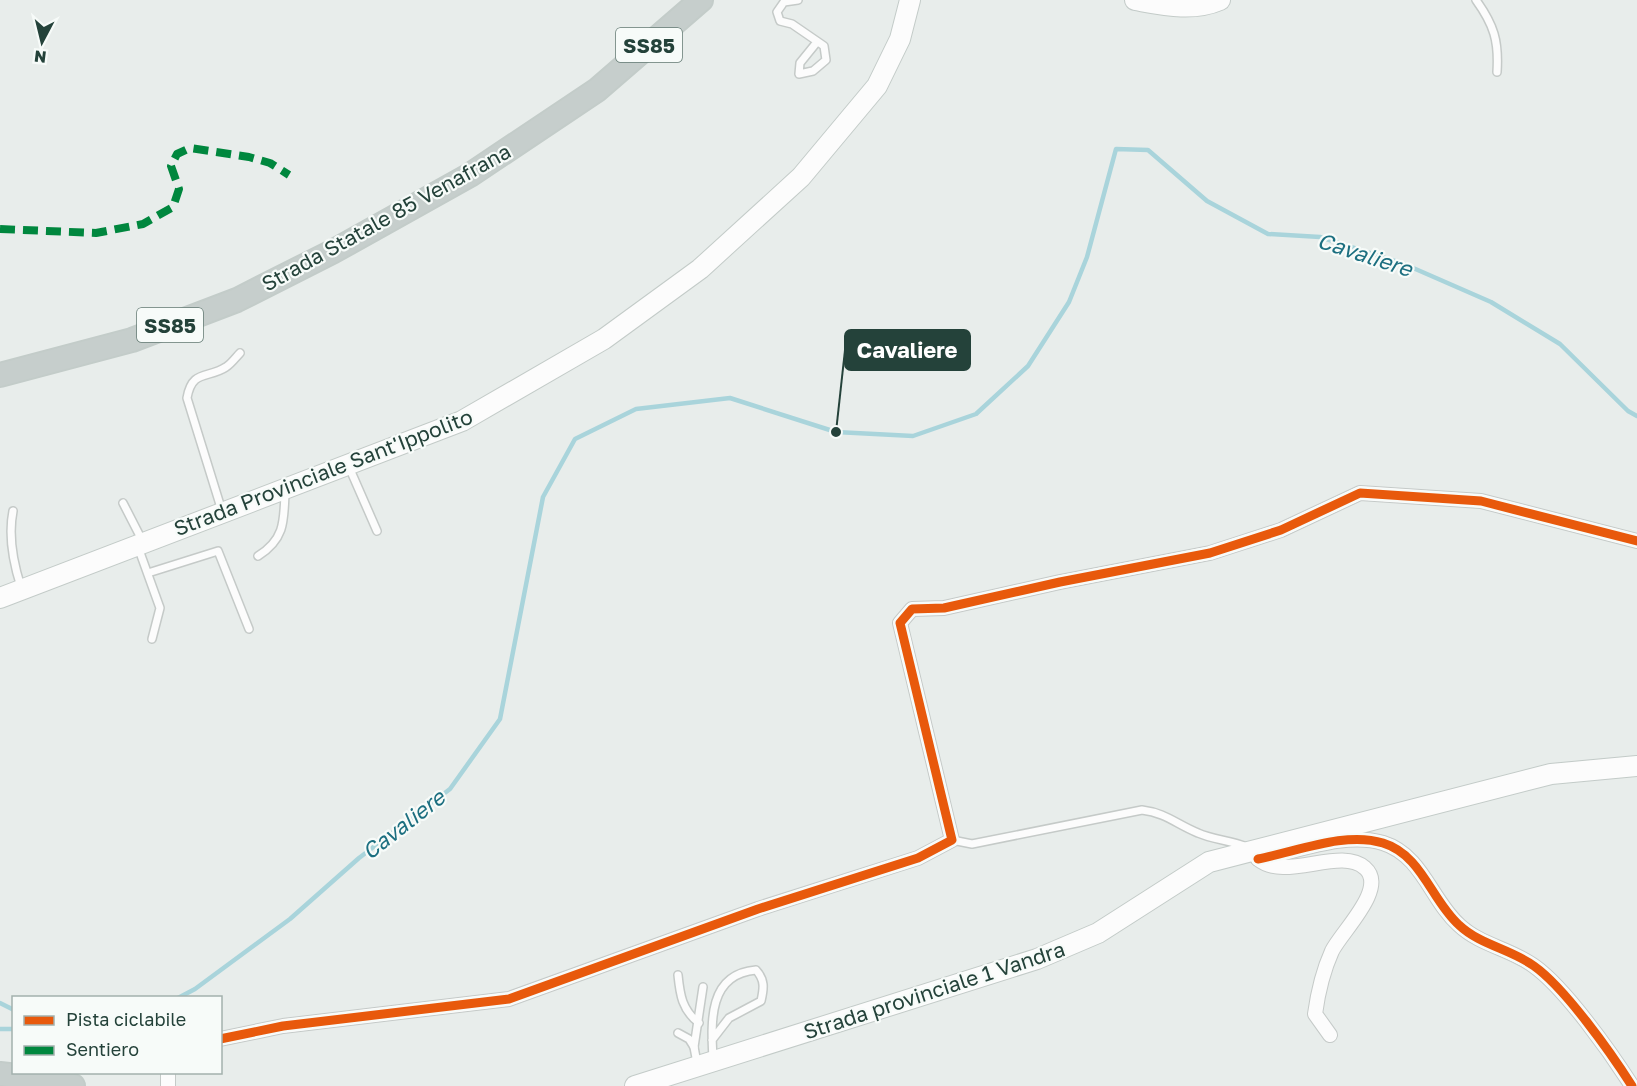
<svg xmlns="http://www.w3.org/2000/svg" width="1637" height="1086" font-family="'Golos Text',sans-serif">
  <rect width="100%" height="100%" fill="#e8edeb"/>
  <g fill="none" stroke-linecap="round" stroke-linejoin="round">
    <g stroke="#a9d4db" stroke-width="4.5">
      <path d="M178 998 195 989 290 919 359 858 450 789 500 719 543 497 575 439 636 409 730 398 836 432 913 436 976 414 1028 366 1069 302 1087 257 1116 149 1148 150 1207 201 1268 234 1320 237 1404 264 1491 302 1560 344 1628 411 1637 416"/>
      <path d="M0 1003 14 1010"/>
      <path d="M0 1029H14"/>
    </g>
    <defs>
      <g id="service">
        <path d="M798 0 784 2 777 12 780 21 792 24 824 46 826 60 813 71 799 74 800 63 817 42"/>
        <path d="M1476 0C1494 25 1499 41 1497 72"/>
        <path d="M349 467 377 531"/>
        <path d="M123 503 143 542"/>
        <path d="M13 511C8 536 13 562 21 587"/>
        <path d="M222 511 187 398C192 369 208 379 226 367 231 364 236 357 240 353"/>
        <path d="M138 547 160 608 152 639"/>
        <path d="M258 556C285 539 284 521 285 491"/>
        <path d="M148 573 218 551 249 629"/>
        <path d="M952 840 972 844 1142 810C1166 813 1176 824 1198 833 1214 840 1230 840 1247 847"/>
        <path d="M678 975C680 995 682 1010 699 1023"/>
        <path d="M678 1033 689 1039 694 1047"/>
        <path d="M712 1040 729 1018 761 1001C764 988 765 980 756 970 708 974 711 1022 713 1059"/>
        <path d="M697 1063 694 1047 703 987"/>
      </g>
      <g id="minor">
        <path d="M1258 859C1296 852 1345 831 1383 843 1422 855 1431 900 1459 925 1480 945 1511 949 1534 966 1565 988 1611 1053 1632 1086"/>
        <path d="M1258 859C1285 882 1341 846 1365 868 1388 888 1342 931 1332 951 1323 971 1318 992 1315 1014L1330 1035"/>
        <path d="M220 1039 283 1026 509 999 758 909 918 858 952 840 900 623 912 609 944 608 1060 582 1210 553 1281 530 1360 493 1481 501 1637 541"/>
        <path d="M168 1086V1072"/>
      </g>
      <g id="secondary">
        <path d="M1135 0C1163 5 1192 12 1220 0"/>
        <path d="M0 598 462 421 604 339 700 269 801 177 877 86 900 39 910 0"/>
        <path d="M635 1086 1037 959 1098 933 1209 862 1551 774 1637 766"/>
      </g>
      <g id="trunk">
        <path d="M0 375 132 340 237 300 332 252 470 175 597 90 701 0"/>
        <path d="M0 1074 53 1080 73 1086"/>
      </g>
    </defs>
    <use href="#service" stroke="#c5cac8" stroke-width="10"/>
    <use href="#minor" stroke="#c5cac8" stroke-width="16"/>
    <use href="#secondary" stroke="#c3cbc8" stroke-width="22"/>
    <use href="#trunk" stroke="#c3ccc9" stroke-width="26"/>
    <use href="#service" stroke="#fcfcfc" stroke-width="7"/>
    <use href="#minor" stroke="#fcfcfc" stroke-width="14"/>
    <use href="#secondary" stroke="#fcfcfc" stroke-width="20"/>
    <use href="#trunk" stroke="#c6cecc" stroke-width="22"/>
    <path stroke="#00873e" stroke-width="8" stroke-dasharray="15 8" stroke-linecap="butt" d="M0 229 96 233 143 224 173 207 179 189 171 166 177 154 190 148 249 157 270 163 289 175"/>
    <defs>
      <g id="cycleway">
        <path d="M1258 859C1296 852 1345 831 1383 843 1422 855 1431 900 1459 925 1480 945 1511 949 1534 966 1565 988 1611 1053 1632 1086"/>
        <path d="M220 1039 283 1026 509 999 758 909 918 858 952 840 900 623 912 609 944 608 1060 582 1210 553 1281 530 1360 493 1481 501 1637 541"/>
      </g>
    </defs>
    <use href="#cycleway" stroke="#f7fbf9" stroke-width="13"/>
    <use href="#cycleway" stroke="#e8590c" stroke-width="9"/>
  </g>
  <g text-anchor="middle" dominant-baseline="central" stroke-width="4.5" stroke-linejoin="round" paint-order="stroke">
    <g fill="#f7fbf9" stroke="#637a73" stroke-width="1.5">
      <rect x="616" y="28" width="66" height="34" rx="4.5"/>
      <rect x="137" y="308" width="66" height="34" rx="4.5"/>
    </g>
    <g font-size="20" font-weight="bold" fill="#24423a">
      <text x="649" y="45">SS85</text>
      <text x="170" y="325">SS85</text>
    </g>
    <g font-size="21" fill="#24423a" stroke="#f7fbf9">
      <text transform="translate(386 217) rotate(-29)">Strada Statale 85 Venafrana</text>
      <text transform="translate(323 472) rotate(-21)">Strada Provinciale Sant'Ippolito</text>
      <text transform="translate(934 990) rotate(-18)">Strada provinciale 1 Vandra</text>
    </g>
    <g font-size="22" font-style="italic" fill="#1c6f80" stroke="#f7fbf9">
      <text transform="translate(1365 254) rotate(18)">Cavaliere</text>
      <text transform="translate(403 824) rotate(-38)">Cavaliere</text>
    </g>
  </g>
  <path fill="none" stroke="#24423a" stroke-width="2" d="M836 432L845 350"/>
  <circle fill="#24423a" stroke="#f7fbf9" stroke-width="2" cx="836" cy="432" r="6"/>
  <rect fill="#24423a" stroke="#24423a" stroke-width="2" x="845" y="330" width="125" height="40" rx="6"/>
  <g font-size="22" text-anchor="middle" font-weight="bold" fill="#fff">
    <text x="907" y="358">Cavaliere</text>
  </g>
  <rect x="12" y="996" width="210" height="78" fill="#f7fbf9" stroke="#a3b1ad" stroke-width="1.5"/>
  <rect x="24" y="1016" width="30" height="9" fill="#e8590c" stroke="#a3b1ad" stroke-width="1.5"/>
  <text x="66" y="1026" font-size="18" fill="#24423a">Pista ciclabile</text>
  <rect x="24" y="1046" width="30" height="9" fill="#00873e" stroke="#a3b1ad" stroke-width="1.5"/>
  <text x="66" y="1056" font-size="18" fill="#24423a">Sentiero</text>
  <g transform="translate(42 42) rotate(187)" stroke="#f7fbf9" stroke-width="4.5" paint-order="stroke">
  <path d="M0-4.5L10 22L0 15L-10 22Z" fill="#24423a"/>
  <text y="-9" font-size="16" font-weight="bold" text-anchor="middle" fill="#24423a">N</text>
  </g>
</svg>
